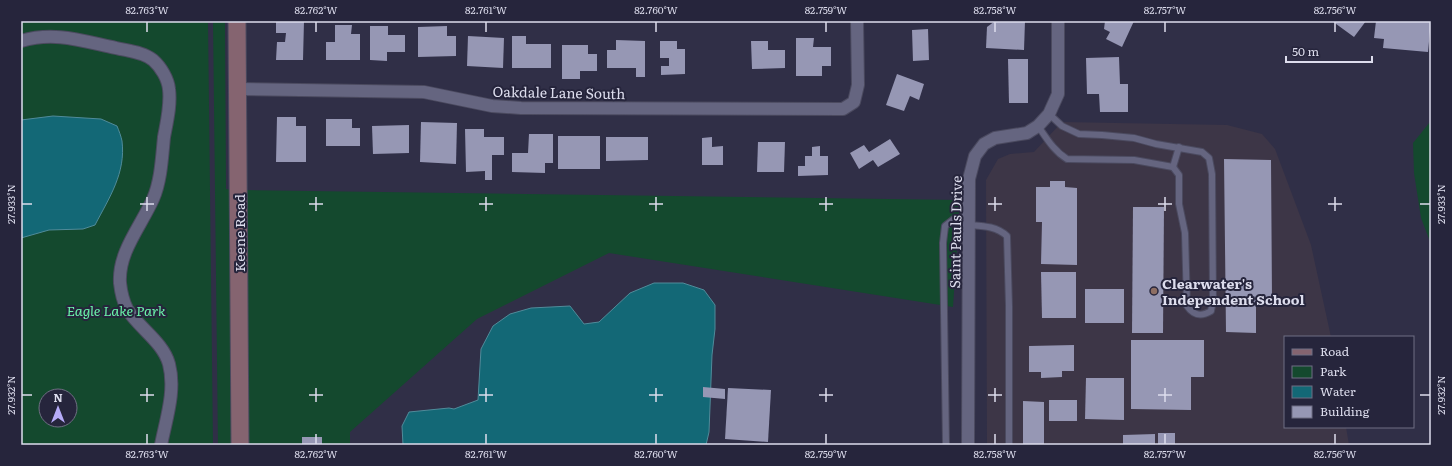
<svg xmlns="http://www.w3.org/2000/svg" width="1452" height="466" font-family="Literata,serif">
  <rect width="100%" height="100%" fill="#302f47"/>
  <path fill="#3d3647" d="M1062 122 1227 125 1262 134 1275 149 1311 245 1331 337H1285V427H1346L1349 445H987L986 180 998 159 1010 154 1034 152Z"/>
  <g fill="#14492e" fill-rule="evenodd">
    <path d="M21 21H208L213 445H21ZM46 396H70V420H46Z"/>
    <path d="M213 21H225L226 189 232 190 234 445H218Z"/>
    <path d="M1430 122H1431V244L1421 218 1414 173 1413 143Z"/>
    <path d="M244 190 960 200 953 307 609 253 477 319 350 432V445H246Z"/>
  </g>
  <g fill="#136876" stroke="#508b9a">
    <path d="M53 116 101 119 117 126C119 131 121 136 122 141 126 173 109 198 95 225L83 229 49 230 21 238V120Z"/>
    <path d="M654 283H683L704 290 715 305V329L712 355 709 432 706 445H403L402 426 409 412 449 408 454 409 478 400 481 349 493 326 510 314 531 308 570 306 584 324 599 322 630 293Z"/>
  </g>
  <g fill="#9697b4">
    <path d="M276 21H304L303 60H276L277 42H285L286 33H276Z"/>
    <path d="M995 21H1025L1024 50 986 48 987 27Z"/>
    <path d="M1105 21H1134L1122 47 1106 39 1110 32 1104 29Z"/>
    <path d="M1332 21H1366L1354 37Z"/>
    <path d="M1376 21H1431L1428 52 1383 48 1384 39 1374 38Z"/>
    <path d="M335 25H352L351 34H360V60H326V42H335Z"/>
    <path d="M370 26H388V35H405V52H387V61L370 60Z"/>
    <path d="M447 26V36H456V56L418 57V27Z"/>
    <path d="M928 29 929 60 913 61 912 30Z"/>
    <path d="M468 36 504 38 503 68 467 66Z"/>
    <path d="M512 36H526V44H551V68H512Z"/>
    <path d="M796 38H814L813 47H831V66H822V76H796Z"/>
    <path d="M616 40 645 41V77H636V68H607V50H616Z"/>
    <path d="M660 41H677V49H685V74L661 75V66H669V58H660Z"/>
    <path d="M751 41H768V50H785V68L752 69Z"/>
    <path d="M562 45H588V54H597V71H580V79H562Z"/>
    <path d="M1119 57 1120 84H1128V112H1100L1099 94H1087L1086 58Z"/>
    <path d="M1008 59H1028V103H1009Z"/>
    <path d="M897 74 924 84 919 100 910 96 904 111 886 105Z"/>
    <path d="M277 117H296V126H306V162H276Z"/>
    <path d="M326 119H352V128H360V146H326Z"/>
    <path d="M421 122 457 123 456 164 420 162Z"/>
    <path d="M409 125V153L373 154 372 126Z"/>
    <path d="M465 129H484V137H504V155H492V180H485V171L466 172Z"/>
    <path d="M529 134H553V163H545V173L512 172V153H528Z"/>
    <rect x="558" y="136" width="42" height="33"/>
    <path d="M606 137H648V160L606 161Z"/>
    <path d="M712 137V147L723 146V165H702V138Z"/>
    <path d="M890 139 900 154 878 167 873 160 859 169 850 153 864 145 869 152Z"/>
    <path d="M758 142H785L784 172H757Z"/>
    <path d="M820 146V156H828V175L798 176V166H805V156H812V147Z"/>
    <path d="M1224 159 1271 160 1272 299H1256V333L1226 332Z"/>
    <path d="M1050 181H1065V187L1077 188V265L1041 264 1042 222H1036V187H1050Z"/>
    <path d="M1133 207H1164L1163 333H1132Z"/>
    <path d="M1041 272H1076V318H1042Z"/>
    <rect x="1085" y="289" width="39" height="34"/>
    <path d="M1131 340H1204V377H1191V410L1131 409Z"/>
    <path d="M1074 345V371H1062V377L1041 378V372H1029V346Z"/>
    <path d="M1086 378H1124V420L1085 419Z"/>
    <path d="M703 387 725 389V399L703 397Z"/>
    <path d="M728 388 771 390 768 442 725 439Z"/>
    <rect x="1049" y="400" width="28" height="21"/>
    <path d="M1023 401 1044 402V445H1023Z"/>
    <rect x="1158" y="433" width="17" height="12"/>
    <path d="M1155 434V445H1123V435Z"/>
    <rect x="302" y="437" width="20" height="8"/>
  </g>
  <g fill="none" stroke-linecap="round" stroke-linejoin="round">
    <defs>
      <g id="lane">
        <path d="M1038 126C1047 139 1054 151 1067 159L1134 160 1173 167 1179 175V204L1185 233 1187 306C1194 316 1201 317 1211 311L1213 300 1212 174 1209 158 1202 152 1156 144 1134 138 1102 135 1079 134 1062 126 1049 114"/>
        <path d="M1173 167 1179 147"/>
        <path d="M969 225C983 226 996 226 1007 236L1009 306V445"/>
        <path d="M946 445 943 243 945 226 954 219 969 216"/>
      </g>
      <g id="street">
        <path d="M21 41C55 31 82 41 116 48 128 51 143 52 153 60 161 67 168 79 169 89 171 105 167 121 164 137 162 157 161 181 153 199 141 226 118 252 120 283 121 292 123 301 127 309 139 328 163 342 169 364 176 391 166 419 161 445"/>
        <path d="M238 89 424 92 492 106 521 108 843 109 854 102 858 85 857 21"/>
        <path d="M968 445 969 179 975 156 984 144 995 138 1027 133 1038 126 1049 114 1058 94V21"/>
      </g>
      <path id="secondary" d="M237 21 240 445"/>
    </defs>
    <use href="#lane" stroke="#4b4a5f" stroke-width="8"/>
    <use href="#street" stroke="#4b4a5f" stroke-width="14"/>
    <use href="#secondary" stroke="#4b4a5f" stroke-width="19"/>
    <use href="#lane" stroke="#656580" stroke-width="6"/>
    <use href="#street" stroke="#656580" stroke-width="12"/>
    <use href="#secondary" stroke="#856470" stroke-width="17"/>
  </g>
  <path fill="none" stroke="#dddded" stroke-width="1.5" d="M147 22V32M316 22V32M486 22V32M656 22V32M826 22V32M995 22V32M1165 22V32M1335 22V32M147 197V211M316 197V211M486 197V211M656 197V211M826 197V211M995 197V211M1165 197V211M1335 197V211M22 204H32M140 204H154M309 204H323M479 204H493M649 204H663M819 204H833M988 204H1002M1158 204H1172M1328 204H1342M1420 204H1430M147 388V402M316 388V402M486 388V402M656 388V402M826 388V402M995 388V402M1165 388V402M22 395H32M140 395H154M309 395H323M479 395H493M649 395H663M819 395H833M988 395H1002M1158 395H1172M1420 395H1430M147 434V444M316 434V444M486 434V444M656 434V444M826 434V444M995 434V444M1165 434V444M1335 434V444"/>
  <circle fill="#8d6e63" stroke="#26253c" stroke-width="1.5" cx="1154" cy="291" r="4"/>
  <g text-anchor="middle" dominant-baseline="central" stroke-width="4" stroke-linejoin="round" paint-order="stroke">
    <g font-size="14" fill="#dddded" stroke="#26253c">
      <text transform="translate(559 92) rotate(1)">Oakdale Lane South</text>
      <text transform="translate(955 232) rotate(-89)">Saint Pauls Drive</text>
      <text transform="translate(239 233) rotate(-90)">Keene Road</text>
    </g>
    <g font-size="14" font-weight="bold" fill="#dddded" stroke="#26253c" text-anchor="start">
      <text x="1162" y="283">Clearwater's<tspan x="1162" dy="16">Independent School</tspan></text>
    </g>
    <g font-size="14" font-style="italic" fill="#6bf5ab" stroke="#26253c">
      <text x="116" y="310">Eagle Lake Park</text>
    </g>
  </g>
  <rect width="1452" height="466" fill="none" stroke="#26253c" stroke-width="44"/>
  <rect x="1284" y="336" width="130" height="92" fill="#26253c" stroke="#6f6f83"/>
  <rect x="1292" y="349" width="20" height="6" fill="#856470" stroke="#6f6f83"/>
  <text x="1320" y="356" font-size="12" fill="#dddded">Road</text>
  <rect x="1292" y="366" width="20" height="12" fill="#14492e" stroke="#6f6f83"/>
  <text x="1320" y="376" font-size="12" fill="#dddded">Park</text>
  <rect x="1292" y="386" width="20" height="12" fill="#136876" stroke="#6f6f83"/>
  <text x="1320" y="396" font-size="12" fill="#dddded">Water</text>
  <rect x="1292" y="406" width="20" height="12" fill="#9697b4" stroke="#6f6f83"/>
  <text x="1320" y="416" font-size="12" fill="#dddded">Building</text>
  <g transform="translate(58 408)"><circle r="19" fill="#26253c" stroke="#6f6f83"/>
  <path d="M0-3L7 15L0 10L-7 15Z" fill="#b6abf8"/>
  <text y="-6" font-size="11" font-weight="bold" text-anchor="middle" fill="#dddded">N</text>
  </g>
  <path d="M1286 56v6h86v-6" fill="none" stroke="#dddded" stroke-width="2"/>
  <text x="1292" y="56" font-size="12" fill="#dddded" stroke="#26253c" stroke-width="3" paint-order="stroke">50 m</text>
  <rect x="22" y="22" width="1408" height="422" fill="none" stroke="#dddded" stroke-width="1.5"/>
  <g font-size="10" text-anchor="middle" fill="#dddded">
    <text x="147" y="14">82.763°W</text>
    <text x="316" y="14">82.762°W</text>
    <text x="486" y="14">82.761°W</text>
    <text x="656" y="14">82.760°W</text>
    <text x="826" y="14">82.759°W</text>
    <text x="995" y="14">82.758°W</text>
    <text x="1165" y="14">82.757°W</text>
    <text x="1335" y="14">82.756°W</text>
    <text transform="translate(11 204) rotate(-90)" y="4">27.933°N</text>
    <text transform="translate(1441 204) rotate(-90)" y="4">27.933°N</text>
    <text transform="translate(11 395) rotate(-90)" y="4">27.932°N</text>
    <text transform="translate(1441 395) rotate(-90)" y="4">27.932°N</text>
    <text x="147" y="458">82.763°W</text>
    <text x="316" y="458">82.762°W</text>
    <text x="486" y="458">82.761°W</text>
    <text x="656" y="458">82.760°W</text>
    <text x="826" y="458">82.759°W</text>
    <text x="995" y="458">82.758°W</text>
    <text x="1165" y="458">82.757°W</text>
    <text x="1335" y="458">82.756°W</text>
  </g>
</svg>
